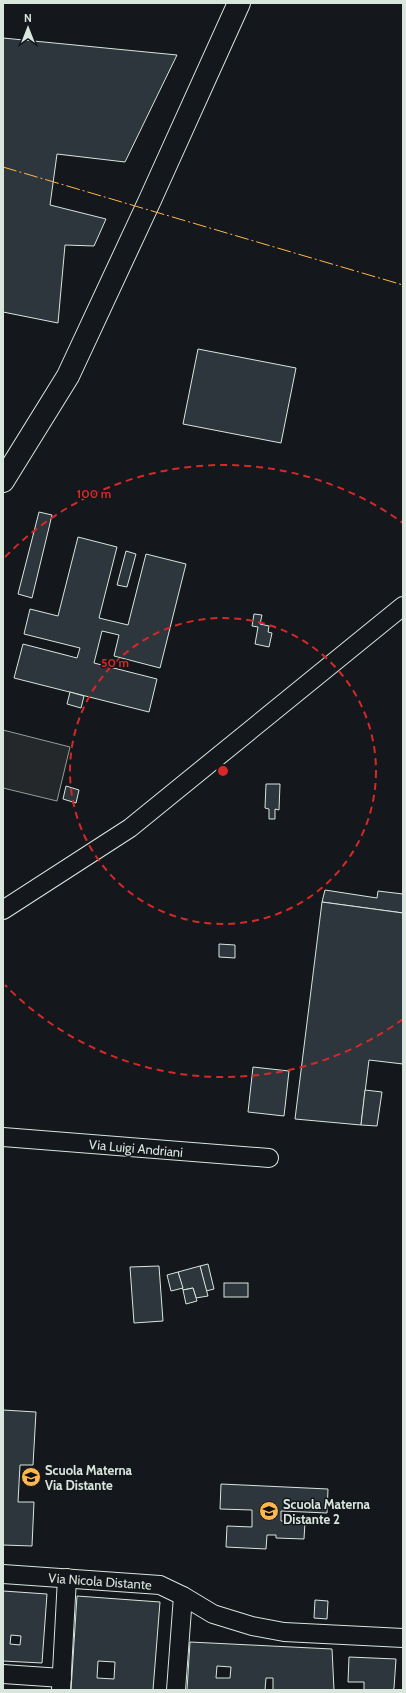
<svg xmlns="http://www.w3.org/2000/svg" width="406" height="1693" font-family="Cabin,sans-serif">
  <rect width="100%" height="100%" fill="#14181c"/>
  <path fill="#24282b" stroke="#939e99" d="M3 730 70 747 57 801 3 788Z"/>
  <g fill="#2c363c" stroke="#d8e6dc" fill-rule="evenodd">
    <path d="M3 38 177 55 125 162 57 154 50 205 106 219 94 246 65 245 58 323 3 312Z"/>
    <path d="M198 349 296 368 281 443 183 424Z"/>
    <path d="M39 512 52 515 32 598 18 594Z"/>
    <path d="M78 537 117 547 99 618 128 625 146 554 186 564 160 668 114 656 119 635 102 631 94 663 157 679 149 712 14 678 23 644 77 658 80 648 24 634 30 609 58 616Z"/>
    <path d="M126 551 136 554 127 587 117 585Z"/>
    <path d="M254 614 262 615 260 624 269 626 268 632 272 633 269 647 255 644 258 627 252 626Z"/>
    <path d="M70 692 84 696 81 708 67 704Z"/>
    <path d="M266 784H280L279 810 275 809V819H269V809L265 808Z"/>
    <path d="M66 786 79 790 76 803 63 799Z"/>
    <path d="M325 890 377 898 378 891 403 894V913L322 902Z"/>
    <path d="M322 902 403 913V1064L369 1060 361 1125 295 1119Z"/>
    <path d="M219 944 235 945V958L219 957Z"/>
    <path d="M253 1067 289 1071 284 1116 248 1112Z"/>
    <path d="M365 1090 382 1092 377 1126 361 1125Z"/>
    <path d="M208 1264 214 1289 206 1291 200 1266Z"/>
    <path d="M159 1266 163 1321 134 1323 130 1267Z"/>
    <path d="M200 1266 208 1296 196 1298 193 1288 183 1290 178 1272Z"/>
    <path d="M178 1272 183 1288 171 1291 167 1275Z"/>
    <rect x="224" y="1283" width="24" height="14"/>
    <path d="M193 1288 197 1301 186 1304 183 1290Z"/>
    <path d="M3 1410 36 1412 33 1465H20L18 1502H34L32 1546 3 1545Z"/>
    <path d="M221 1484 328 1489 327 1513 281 1511V1521L305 1522 304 1539 276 1538V1535H267L266 1549 226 1547 227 1526 252 1527V1510L220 1509Z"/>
    <path d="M3 1591 47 1594 42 1663 3 1661ZM11 1635 21 1636 20 1645 10 1644Z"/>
    <path d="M77 1596 160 1602 153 1690H71ZM98 1661 115 1662 114 1679 97 1678Z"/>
    <path d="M315 1600 328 1601 327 1619 314 1618Z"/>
    <path d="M190 1642 332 1649 334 1690H273V1678H266L265 1690H187ZM217 1666 231 1667 230 1678H216Z"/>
    <path d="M349 1657 396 1659 394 1688 393 1690H364V1682H348Z"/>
  </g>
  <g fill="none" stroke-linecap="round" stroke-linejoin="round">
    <defs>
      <g id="street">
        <path d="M3 910 130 828 403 606"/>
        <path d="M3 1137 269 1158"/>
        <path d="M3 1574 160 1585 183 1596 213 1614 252 1626 284 1632 403 1638"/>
        <path d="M3 1674 62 1678"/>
        <path d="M61 1690 67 1578"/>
        <path d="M176 1690 183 1596"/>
      </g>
      <path id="secondary" d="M3 481 68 376 150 200 239 3"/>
    </defs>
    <use href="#street" stroke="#d8e6dc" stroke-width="20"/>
    <use href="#secondary" stroke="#d8e6dc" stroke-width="24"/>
    <use href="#street" stroke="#14181c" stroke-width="18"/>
    <use href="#secondary" stroke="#14181c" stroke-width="22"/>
    <path stroke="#ffb74d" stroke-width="1" stroke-dasharray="14 3 2 3" stroke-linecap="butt" d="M3 167 403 285"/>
  </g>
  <g fill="none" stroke="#d62828" stroke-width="2" stroke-dasharray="7 5">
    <circle cx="223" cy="771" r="153"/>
    <path d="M403 1019A306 306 0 0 1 5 985M5 557A306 306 0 0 1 403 523"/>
  </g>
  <defs>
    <symbol id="school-disc" viewBox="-11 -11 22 22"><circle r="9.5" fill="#ffb74d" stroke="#14181c"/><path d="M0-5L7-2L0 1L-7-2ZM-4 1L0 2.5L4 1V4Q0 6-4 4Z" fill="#111"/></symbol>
  </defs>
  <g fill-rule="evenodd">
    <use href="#school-disc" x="20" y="1466" width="22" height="22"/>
    <use href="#school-disc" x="258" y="1500" width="22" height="22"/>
  </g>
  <g text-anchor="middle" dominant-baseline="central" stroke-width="3" stroke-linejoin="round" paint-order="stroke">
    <g font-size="13" fill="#d8e6dc" stroke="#14181c">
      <text transform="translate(136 1148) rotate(5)">Via Luigi Andriani</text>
      <text transform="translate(100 1581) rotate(4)">Via Nicola Distante</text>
    </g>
    <g font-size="13" font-weight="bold" fill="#d8e6dc" stroke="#14181c" text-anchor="start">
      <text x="45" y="1470">Scuola Materna<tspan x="45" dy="15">Via Distante</tspan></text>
      <text x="283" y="1504">Scuola Materna<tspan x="283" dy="15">Distante 2</tspan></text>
    </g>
  </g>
  <circle cx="223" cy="771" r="6" fill="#d62828" stroke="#14181c" stroke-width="2"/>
  <g font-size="12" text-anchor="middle" font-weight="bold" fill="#d62828" stroke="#14181c" stroke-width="3" stroke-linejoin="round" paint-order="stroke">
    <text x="94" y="498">100 m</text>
    <text x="115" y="667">50 m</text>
  </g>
  <rect width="406" height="1693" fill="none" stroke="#d8e6dc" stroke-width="8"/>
  <g transform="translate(28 28)" stroke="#14181c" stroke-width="3" paint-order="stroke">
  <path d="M0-3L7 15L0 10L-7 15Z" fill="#d8e6dc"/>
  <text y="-6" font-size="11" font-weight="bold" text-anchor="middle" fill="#d8e6dc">N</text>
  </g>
</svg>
